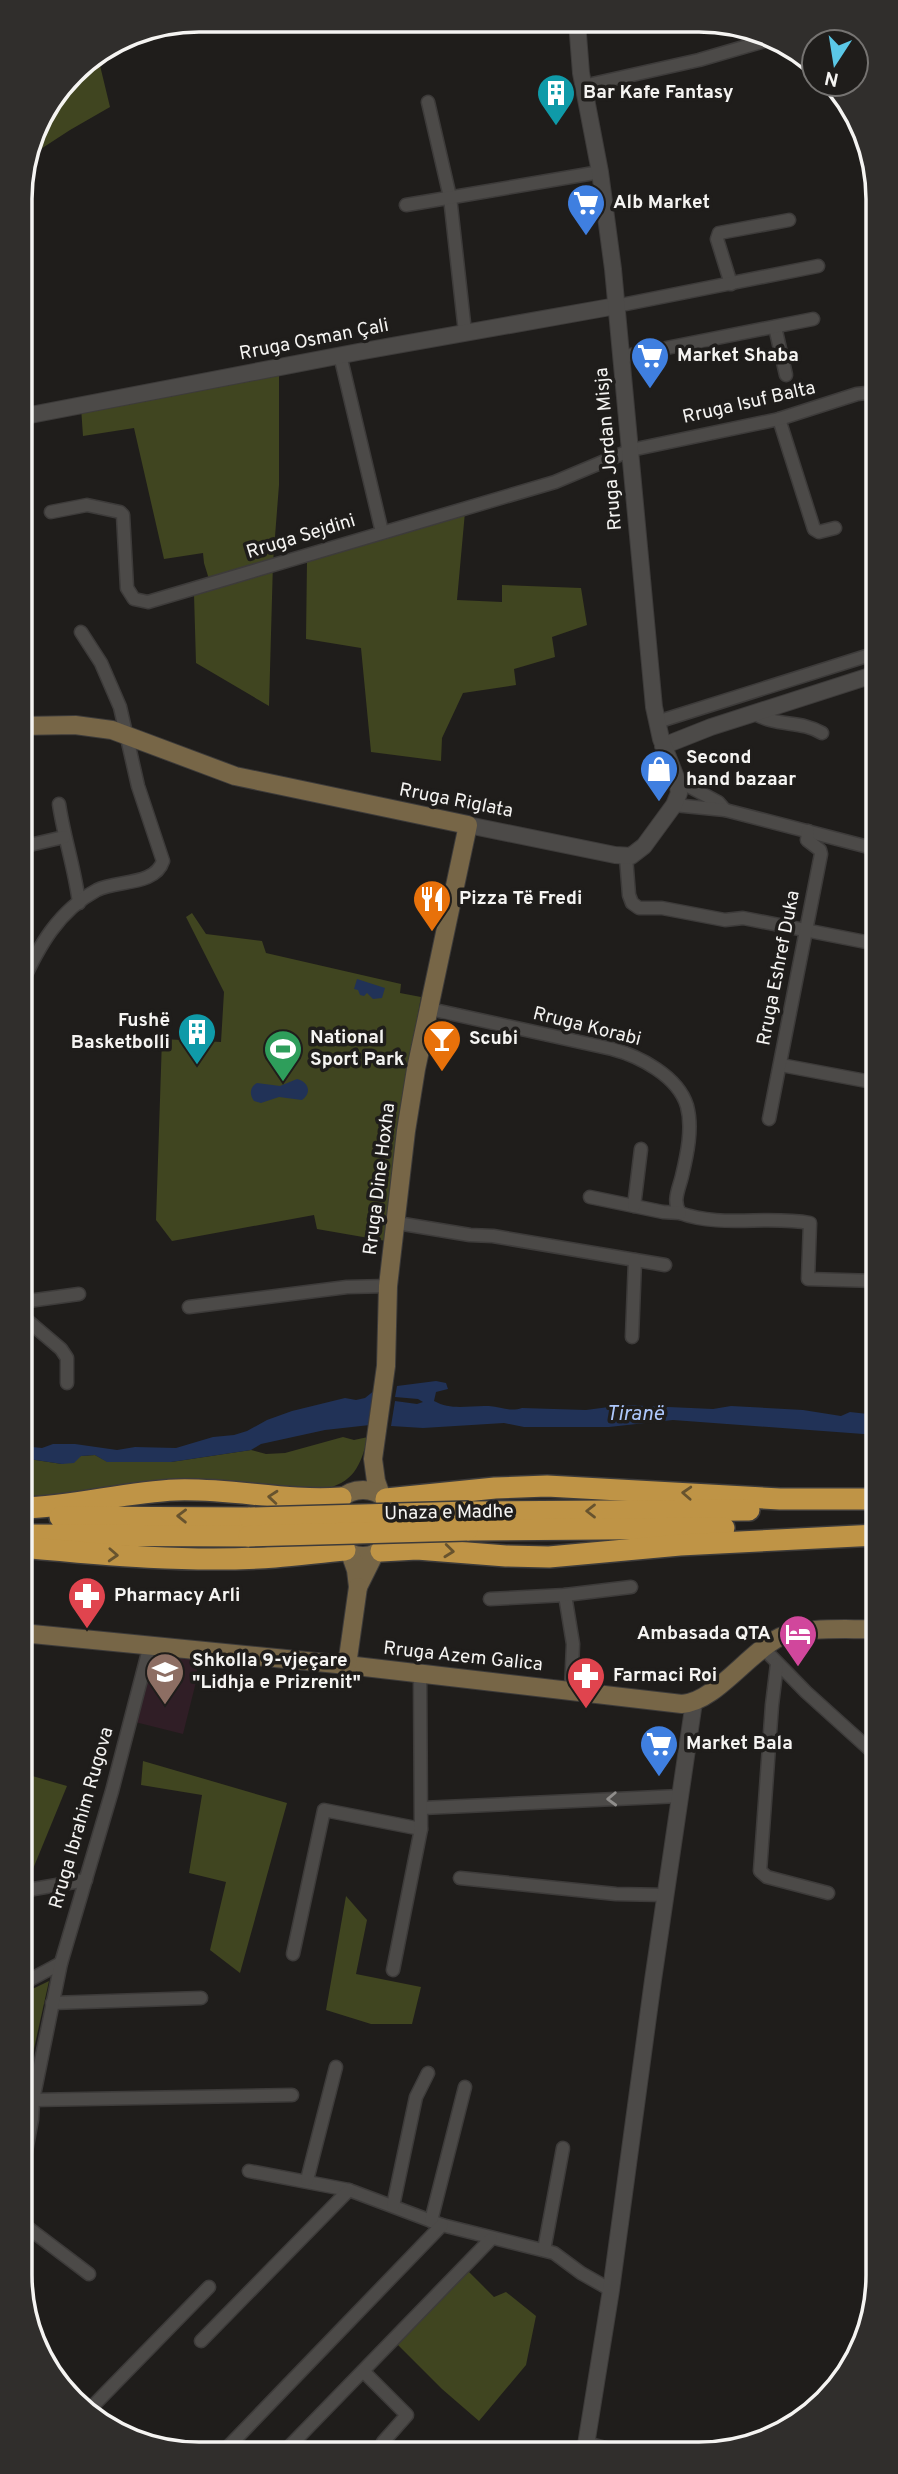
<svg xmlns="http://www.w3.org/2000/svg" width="898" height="2474" font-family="Overpass,sans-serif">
  <rect width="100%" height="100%" fill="#1f1d1b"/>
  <path fill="#301e26" d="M153 1653 198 1659 196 1682 183 1734 135 1722Z"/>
  <g fill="#404520">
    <path d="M97 53 110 107 70 130 27 158 38 120 80 64Z"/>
    <path d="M279 368V485L273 562 269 706 196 663 194 594 212 589 204 563 203 553 164 559 134 428 83 436 81 407Z"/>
    <path d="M465 512 457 600 502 602V585L581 588 587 625 552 637 555 657 514 669 516 685 463 693 442 738 441 761 371 752 361 648 306 639 307 561Z"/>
    <path d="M192 913 206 934 262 941 266 953 401 984 400 993 421 997 397 1131 386 1241 317 1229 314 1215 172 1241 156 1220 162 1039 221 1042 224 992 186 917Z"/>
    <path d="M343 1437 354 1440 368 1437C360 1467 354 1483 321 1490L22 1496V1462L29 1459 62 1464 81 1456 95 1455 108 1462H171L251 1450 266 1454 285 1453Z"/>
    <path d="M143 1761 287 1803 240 1973 210 1950 226 1882 189 1873 202 1795 141 1785Z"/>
    <path d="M22 1773 67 1786 28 1881 22 1879Z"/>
    <path d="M346 1896 367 1920 356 1974 421 1987 412 2024H371L326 2010Z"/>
    <path d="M49 1981 22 2103V1994Z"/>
    <path d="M468 2271 494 2297 506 2292 536 2316 526 2365 479 2421 442 2389 397 2344Z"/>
  </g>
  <g fill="#213257">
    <path d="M357 979 385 988 382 998 373 999 367 993 364 996 360 995 358 990 354 989Z"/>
    <path d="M297 1079C309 1082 312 1093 302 1100L279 1097 261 1103 254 1101C249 1094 250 1087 257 1083L280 1086Z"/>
    <path d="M436 1381 446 1383 448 1389 436 1392 434 1401C452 1411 470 1405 489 1406 502 1407 510 1412 522 1408L586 1410 624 1405 713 1409 731 1406 803 1410 841 1416 850 1412 877 1415V1435L673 1420 609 1427H524L504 1423 423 1428 391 1426 395 1401 417 1404 423 1402 418 1399 395 1397 397 1386Z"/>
    <path d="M375 1390 370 1425 325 1430 261 1444 251 1450 171 1462H107L95 1455 81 1456 74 1463 62 1464 29 1459 22 1462V1446L42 1448 53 1444H75L117 1450 135 1447 176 1448 213 1437 234 1435 247 1431 267 1420 292 1411 345 1398 356 1400 365 1398Z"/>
  </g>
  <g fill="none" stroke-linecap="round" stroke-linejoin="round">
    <defs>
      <g id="minor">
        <path d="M583 86 699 60 768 40"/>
        <path d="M428 102 450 197 465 332"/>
        <path d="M406 205 600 172"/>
        <path d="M731 284 717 239 719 233 789 220"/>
        <path d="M616 306 818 266"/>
        <path d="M775 327 786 375"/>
        <path d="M340 355 382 532"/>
        <path d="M621 357 813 319"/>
        <path d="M779 419 814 529 819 532 835 528"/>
        <path d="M51 512 87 505 120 512 123 515 127 588 134 599 148 602 555 482 631 450 779 419 857 394 876 392"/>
        <path d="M754 713C775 727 801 720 822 733"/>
        <path d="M657 722 876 653"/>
        <path d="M677 780 718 802 725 810"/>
        <path d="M59 804C64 838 75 869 79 903"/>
        <path d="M674 805 725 810 876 849"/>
        <path d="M21 847 64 837"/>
        <path d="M626 857 629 895 632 903 639 908H662L725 920 743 918 876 944"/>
        <path d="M21 985C39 946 58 911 97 890 117 880 155 886 163 861L138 786 120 707 101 663 81 632"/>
        <path d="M430 1009 612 1049C639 1056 678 1076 687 1106 693 1128 687 1155 682 1176 679 1189 672 1201 680 1213 721 1228 767 1215 810 1223L808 1279 877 1281"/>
        <path d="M781 1065 877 1083"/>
        <path d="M769 1119 821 854 820 850 807 840 808 831"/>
        <path d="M590 1197 663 1212 680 1213"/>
        <path d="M634 1206 641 1149"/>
        <path d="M397 1223 470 1235 493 1236 665 1265"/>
        <path d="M21 1302 79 1294"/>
        <path d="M189 1307 347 1287 388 1286"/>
        <path d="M21 1315 61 1349 67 1358V1383"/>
        <path d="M632 1337 635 1260"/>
        <path d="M565 1595 573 1644 571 1690"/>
        <path d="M490 1599 565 1595 631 1587"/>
        <path d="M763 1648 806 1692 878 1757"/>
        <path d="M777 1664 772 1705 760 1871 767 1877 828 1893"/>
        <path d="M422 1808 680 1796"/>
        <path d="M460 1878 616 1894 665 1895"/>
        <path d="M22 1891 86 1880"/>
        <path d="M293 1954 324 1810 421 1829"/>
        <path d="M393 1970 421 1829 420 1673"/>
        <path d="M22 1984 61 1963"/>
        <path d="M52 2003 201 1998"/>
        <path d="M33 2100 292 2095"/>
        <path d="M23 2167 32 2119 33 2100 61 1963 112 1791 150 1645"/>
        <path d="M249 2171 349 2190 442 2225 554 2253 581 2273 611 2290"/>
        <path d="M307 2180 336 2067"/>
        <path d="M393 2206 416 2097 428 2073"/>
        <path d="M431 2221 465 2087"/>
        <path d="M23 2224 89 2274"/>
        <path d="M544 2250 563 2148"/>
        <path d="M201 2341 349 2190"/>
        <path d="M363 2371 407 2415 383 2442"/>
        <path d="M88 2411 209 2287"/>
        <path d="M586 2443 617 2451"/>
        <path d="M224 2451 442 2225"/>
        <path d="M285 2451 491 2239"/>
      </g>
      <g id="tertiary">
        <path d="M20 417 358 352 616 306"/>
        <path d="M663 746 711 727 876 674"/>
        <path d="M468 825 615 855 631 856 644 846 674 805 679 793 677 780 661 739 654 707 613 269 600 172 581 73 577 22"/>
        <path d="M585 2451 611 2290 653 1980 694 1702"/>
      </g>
      <g id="secondary">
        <path d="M20 726 75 725 112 730 235 776 468 825 416 1069 406 1131 388 1286 386 1366 373 1459 376 1481 381 1495"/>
        <circle cx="363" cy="1523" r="33"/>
        <path d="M350 1553 356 1570 358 1587 375 1553"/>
        <path d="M22 1633 347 1665 682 1704C715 1702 749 1652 780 1637 806 1626 849 1630 877 1629"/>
        <path d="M347 1665 358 1587"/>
      </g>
      <g id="trunk">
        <path d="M386 1499 495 1488 547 1486 780 1499H877"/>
        <path d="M22 1508C74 1507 124 1492 176 1490 231 1488 286 1502 341 1498"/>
        <path d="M469 1512 749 1510"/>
        <path d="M60 1517 250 1518"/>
        <path d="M467 1530 724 1528"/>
        <path d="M24 1535 249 1536"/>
        <path d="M22 1547C105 1555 192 1563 275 1557 299 1555 322 1552 345 1550"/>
        <path d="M381 1551 417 1549 506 1556 549 1557 680 1545 877 1535"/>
      </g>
    </defs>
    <use href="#minor" stroke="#3d3b3a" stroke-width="15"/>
    <use href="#tertiary" stroke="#3d3b3a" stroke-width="18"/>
    <use href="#secondary" stroke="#3d3b3a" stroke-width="20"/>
    <use href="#trunk" stroke="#3d3b3a" stroke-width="24"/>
    <use href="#minor" stroke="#4c4a48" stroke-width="12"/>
    <use href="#tertiary" stroke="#4c4a48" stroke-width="16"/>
    <use href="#secondary" stroke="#776647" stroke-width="18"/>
    <use href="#trunk" stroke="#bf9446" stroke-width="21"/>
    <defs>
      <g id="trunk-bridge">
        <path d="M250 1518 469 1512"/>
        <path d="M249 1536 467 1530"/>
      </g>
    </defs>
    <use href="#trunk-bridge" stroke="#3d3b3a" stroke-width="24" stroke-linecap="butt"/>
    <use href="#trunk-bridge" stroke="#bf9446" stroke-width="21"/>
  </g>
  <defs><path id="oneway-chevron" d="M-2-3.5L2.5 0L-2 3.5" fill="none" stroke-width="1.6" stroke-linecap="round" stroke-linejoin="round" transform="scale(1.75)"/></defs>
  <g stroke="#67532e">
    <use href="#oneway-chevron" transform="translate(687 1493) rotate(-177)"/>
    <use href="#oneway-chevron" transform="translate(273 1497) rotate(-175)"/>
    <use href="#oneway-chevron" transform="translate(591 1511) rotate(180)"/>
    <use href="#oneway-chevron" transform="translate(182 1516) rotate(-179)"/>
    <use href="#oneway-chevron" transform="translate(449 1551) rotate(6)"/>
    <use href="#oneway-chevron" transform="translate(113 1555) rotate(3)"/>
  </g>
  <use stroke="#908e8c" href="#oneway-chevron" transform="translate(612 1799) rotate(178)"/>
  <defs>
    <symbol id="building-pin" viewBox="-11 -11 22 30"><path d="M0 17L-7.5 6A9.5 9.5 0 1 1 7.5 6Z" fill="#0f9aa8" stroke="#1f1d1b"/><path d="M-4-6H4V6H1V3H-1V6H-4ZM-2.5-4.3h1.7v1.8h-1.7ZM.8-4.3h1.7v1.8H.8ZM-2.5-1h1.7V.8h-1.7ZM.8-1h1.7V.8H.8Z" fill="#fff"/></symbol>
    <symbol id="supermarket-pin" viewBox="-11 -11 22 30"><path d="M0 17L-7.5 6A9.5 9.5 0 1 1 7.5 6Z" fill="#3f7fe0" stroke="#1f1d1b"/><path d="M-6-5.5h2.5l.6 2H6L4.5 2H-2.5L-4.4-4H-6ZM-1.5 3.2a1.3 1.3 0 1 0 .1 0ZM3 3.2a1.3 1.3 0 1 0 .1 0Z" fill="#fff"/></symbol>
    <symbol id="shop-pin" viewBox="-11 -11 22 30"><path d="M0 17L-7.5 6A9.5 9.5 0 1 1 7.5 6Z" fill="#3f7fe0" stroke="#1f1d1b"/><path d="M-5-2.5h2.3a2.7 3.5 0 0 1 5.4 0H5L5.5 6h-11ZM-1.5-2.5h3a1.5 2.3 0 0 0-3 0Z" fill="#fff"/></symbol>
    <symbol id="restaurant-pin" viewBox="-11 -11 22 30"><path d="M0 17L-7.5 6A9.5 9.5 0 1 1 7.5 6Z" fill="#e8710a" stroke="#1f1d1b"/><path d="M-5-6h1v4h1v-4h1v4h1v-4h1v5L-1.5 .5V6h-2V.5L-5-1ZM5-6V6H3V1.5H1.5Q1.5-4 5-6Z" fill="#fff"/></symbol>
    <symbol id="bar-pin" viewBox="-11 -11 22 30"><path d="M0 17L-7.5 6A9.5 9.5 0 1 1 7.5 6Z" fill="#e8710a" stroke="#1f1d1b"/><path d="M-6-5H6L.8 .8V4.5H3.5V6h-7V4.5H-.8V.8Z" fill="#fff"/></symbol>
    <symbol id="stadium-pin" viewBox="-11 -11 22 30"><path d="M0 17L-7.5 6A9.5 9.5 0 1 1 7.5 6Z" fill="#2e9e5b" stroke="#1f1d1b"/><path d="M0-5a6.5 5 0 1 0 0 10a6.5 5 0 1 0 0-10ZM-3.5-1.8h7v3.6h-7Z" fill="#fff"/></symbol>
    <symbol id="pharmacy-pin" viewBox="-11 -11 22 30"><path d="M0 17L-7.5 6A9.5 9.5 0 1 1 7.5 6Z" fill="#e0444e" stroke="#1f1d1b"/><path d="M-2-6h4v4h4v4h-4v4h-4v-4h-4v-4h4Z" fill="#fff"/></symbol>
    <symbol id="hotel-pin" viewBox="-11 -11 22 30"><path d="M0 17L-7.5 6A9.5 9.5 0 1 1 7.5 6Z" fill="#d1479c" stroke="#1f1d1b"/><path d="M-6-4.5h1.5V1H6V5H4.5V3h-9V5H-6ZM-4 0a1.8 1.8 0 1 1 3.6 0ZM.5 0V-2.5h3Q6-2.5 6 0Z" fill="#fff"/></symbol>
    <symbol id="school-pin" viewBox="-11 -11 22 30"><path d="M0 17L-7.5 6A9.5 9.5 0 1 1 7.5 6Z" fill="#8d6e63" stroke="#1f1d1b"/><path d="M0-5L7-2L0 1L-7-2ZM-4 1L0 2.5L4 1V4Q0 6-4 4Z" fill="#fff"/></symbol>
  </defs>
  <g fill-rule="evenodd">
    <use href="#building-pin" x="534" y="71" width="44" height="60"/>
    <use href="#supermarket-pin" x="564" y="181" width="44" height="60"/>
    <use href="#supermarket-pin" x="628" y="334" width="44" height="60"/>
    <use href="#shop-pin" x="637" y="747" width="44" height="60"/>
    <use href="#restaurant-pin" x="410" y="877" width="44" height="60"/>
    <use href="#building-pin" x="175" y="1010" width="44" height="60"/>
    <use href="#bar-pin" x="420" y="1017" width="44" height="60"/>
    <use href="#stadium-pin" x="261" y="1027" width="44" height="60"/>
    <use href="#pharmacy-pin" x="65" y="1574" width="44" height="60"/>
    <use href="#hotel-pin" x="776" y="1612" width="44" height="60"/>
    <use href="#school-pin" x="143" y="1650" width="44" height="60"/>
    <use href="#pharmacy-pin" x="564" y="1654" width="44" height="60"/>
    <use href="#supermarket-pin" x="637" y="1722" width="44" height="60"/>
  </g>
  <g text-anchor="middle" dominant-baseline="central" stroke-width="7" stroke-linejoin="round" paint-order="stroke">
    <g font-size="19" font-weight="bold" fill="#f5f4f2" stroke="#1f1d1b" text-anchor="start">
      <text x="583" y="93">Bar Kafe Fantasy</text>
      <text x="613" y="203">Alb Market</text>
      <text x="677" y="356">Market Shaba</text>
      <text x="686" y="758">Second<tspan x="686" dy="22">hand bazaar</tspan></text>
      <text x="459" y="899">Pizza Të Fredi</text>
      <text x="170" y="1021" text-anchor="end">Fushë<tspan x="170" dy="22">Basketbolli</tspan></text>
      <text x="310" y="1038">National<tspan x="310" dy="22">Sport Park</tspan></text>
      <text x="469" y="1039">Scubi</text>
      <text x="114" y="1596">Pharmacy Arli</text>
      <text x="771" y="1634" text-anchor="end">Ambasada QTA</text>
      <text x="192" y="1661">Shkolla 9-vjeçare<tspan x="192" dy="22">"Lidhja e Prizrenit"</tspan></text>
      <text x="613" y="1676">Farmaci Roi</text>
      <text x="686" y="1744">Market Bala</text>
    </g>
    <g font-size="19" fill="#f5f4f2" stroke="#1f1d1b">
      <text transform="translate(314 340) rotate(-11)">Rruga Osman Çali</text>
      <text transform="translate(749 403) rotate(-13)">Rruga Isuf Balta</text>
      <text transform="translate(609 449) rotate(-95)">Rruga Jordan Misja</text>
      <text transform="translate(301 537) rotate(-17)">Rruga Sejdini</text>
      <text transform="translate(456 801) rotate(11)">Rruga Riglata</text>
      <text transform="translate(779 968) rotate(-79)">Rruga Eshref Duka</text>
      <text transform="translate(587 1027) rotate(14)">Rruga Korabi</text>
      <text transform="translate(380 1179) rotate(-83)">Rruga Dine Hoxha</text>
      <text transform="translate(449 1513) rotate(-1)">Unaza e Madhe</text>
      <text transform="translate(463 1657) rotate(6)">Rruga Azem Galica</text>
      <text transform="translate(82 1818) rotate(-74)">Rruga Ibrahim Rugova</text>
    </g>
    <g font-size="21" font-style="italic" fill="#aec8fc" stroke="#1f1d1b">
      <text x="635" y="1414">Tiranë</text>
    </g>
  </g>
  <path d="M0 0H898V2474H0ZM199 32H699A167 167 0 0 1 866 199V2275A167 167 0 0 1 699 2442H199A167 167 0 0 1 32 2275V199A167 167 0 0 1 199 32Z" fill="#302e2c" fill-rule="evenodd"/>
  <path fill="none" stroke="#f5f4f2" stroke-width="3.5" d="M199 32H699A167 167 0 0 1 866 199V2275A167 167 0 0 1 699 2442H199A167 167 0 0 1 32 2275V199A167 167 0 0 1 199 32Z"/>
  <g transform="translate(835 63) rotate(192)"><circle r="33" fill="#1f1d1b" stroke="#757371" stroke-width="2"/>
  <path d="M0-5L12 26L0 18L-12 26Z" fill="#5bc8e7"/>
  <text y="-10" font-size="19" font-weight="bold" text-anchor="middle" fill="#f5f4f2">N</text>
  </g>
</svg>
